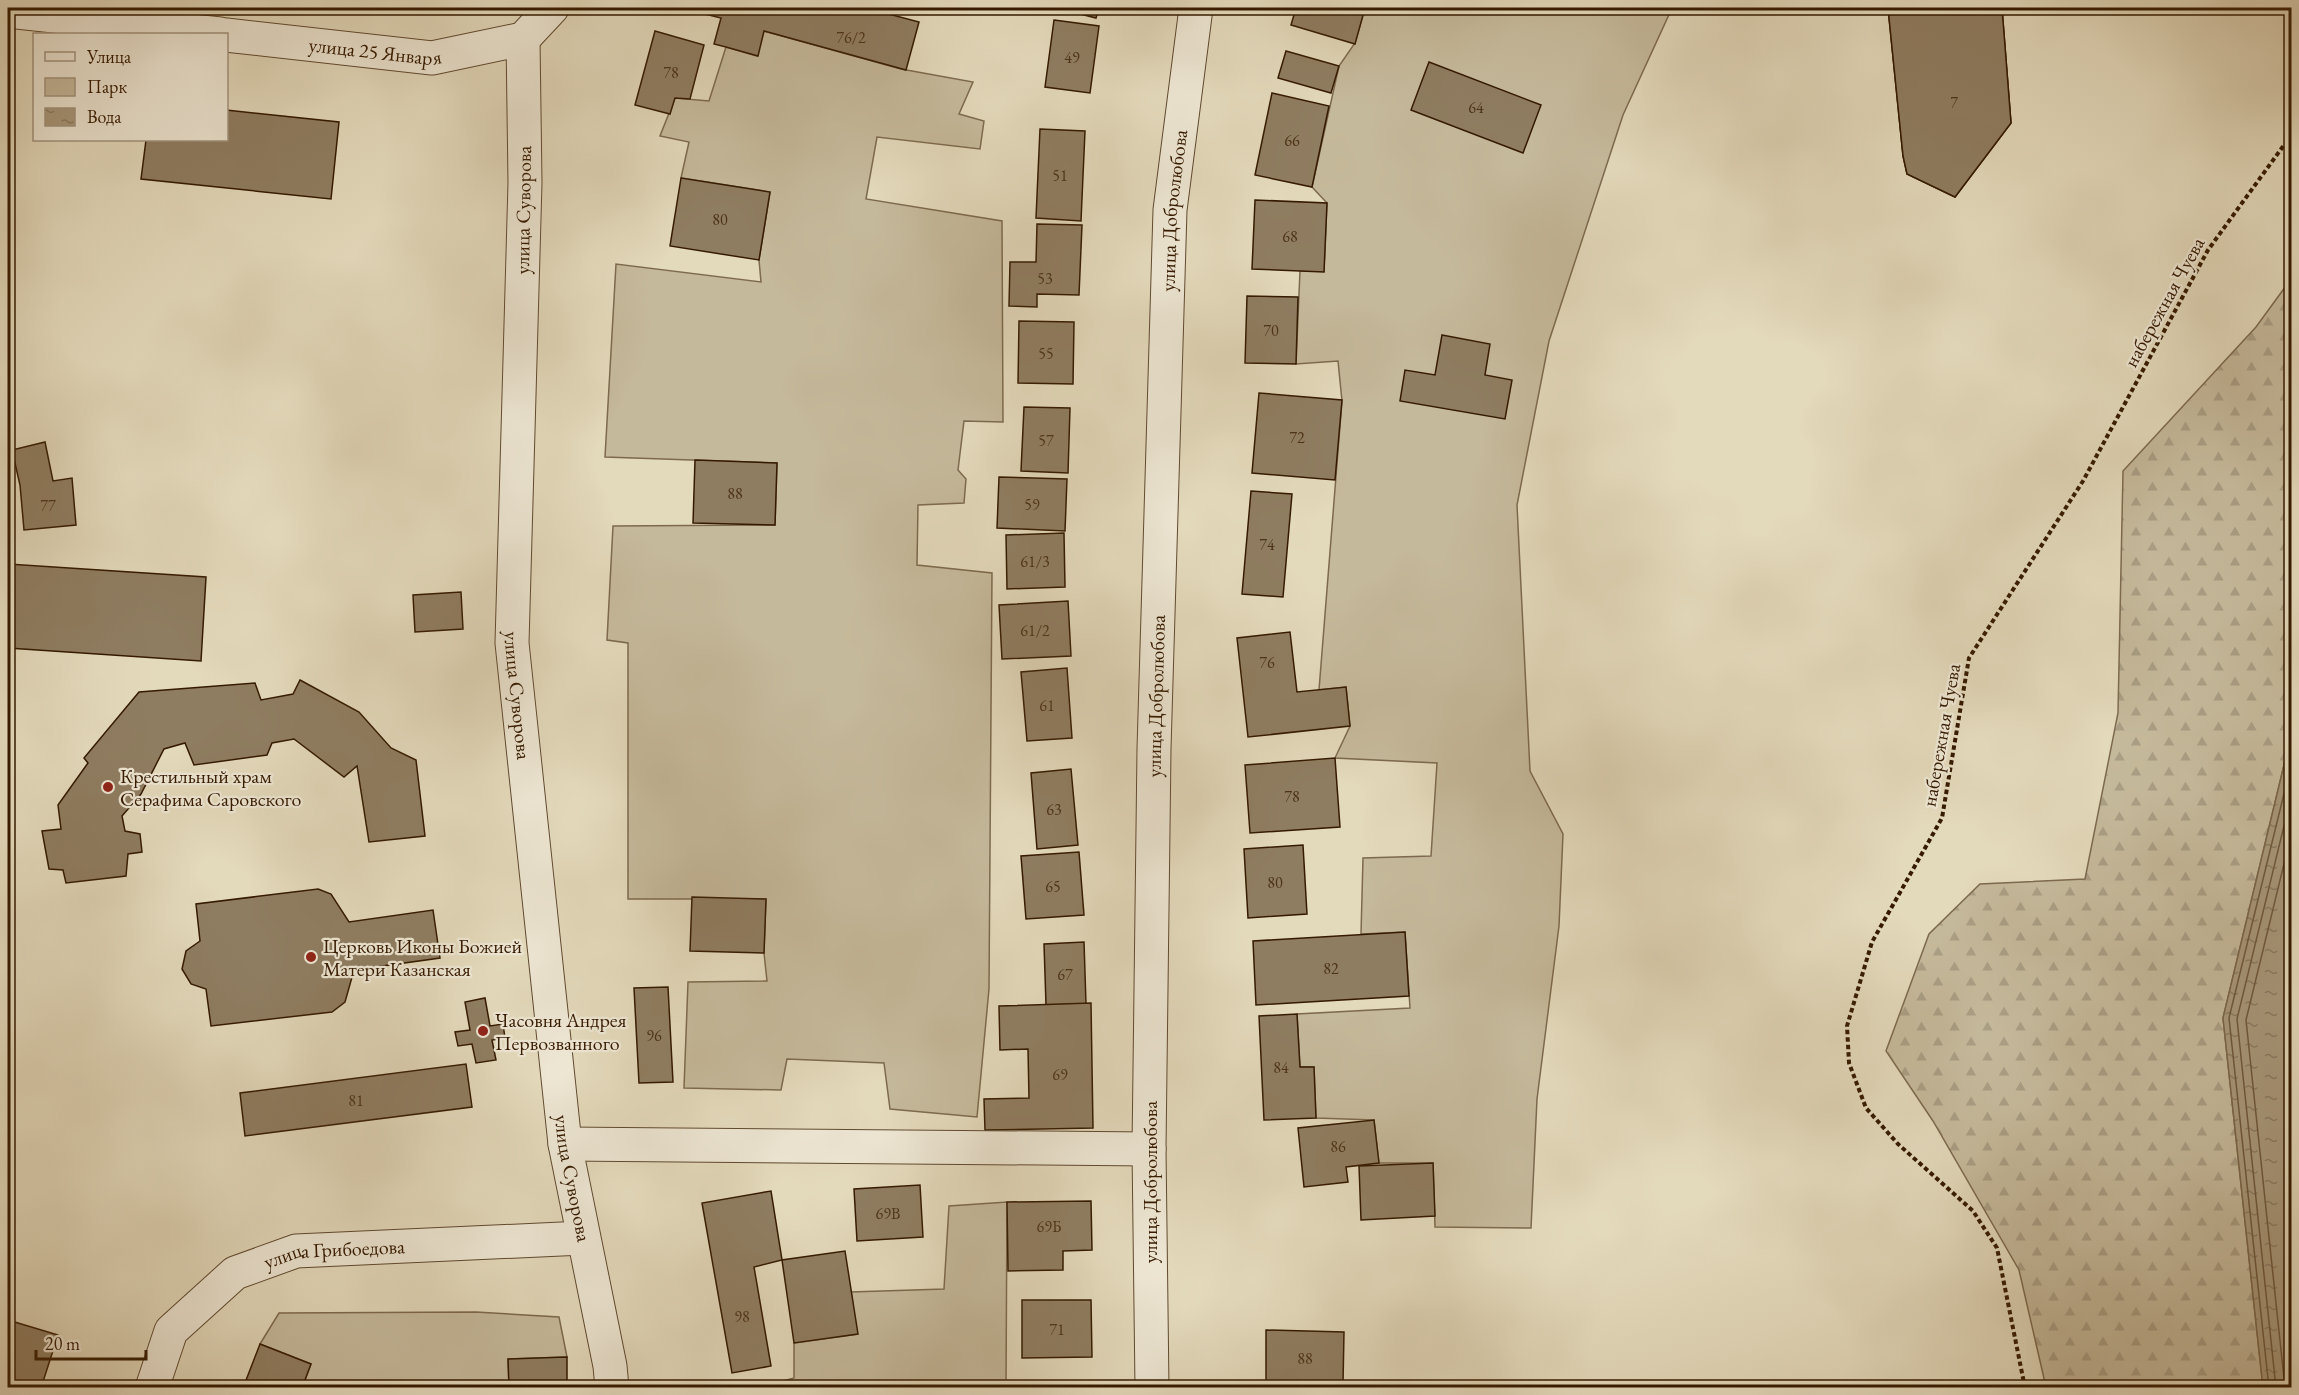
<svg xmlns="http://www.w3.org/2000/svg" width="2299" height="1395" font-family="'EB Garamond',serif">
  <defs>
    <pattern id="forest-firs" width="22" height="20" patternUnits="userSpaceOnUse" patternTransform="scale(1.5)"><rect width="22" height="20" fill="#c5b99b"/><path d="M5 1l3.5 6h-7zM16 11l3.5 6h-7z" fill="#aa9e84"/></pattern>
    <pattern id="water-ripples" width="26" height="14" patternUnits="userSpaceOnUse" patternTransform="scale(1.5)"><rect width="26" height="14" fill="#a8987b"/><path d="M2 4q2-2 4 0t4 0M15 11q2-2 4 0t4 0" fill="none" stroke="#8a7b62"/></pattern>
  </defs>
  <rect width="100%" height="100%" fill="#e3d9bb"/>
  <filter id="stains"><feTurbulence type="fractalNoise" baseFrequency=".00333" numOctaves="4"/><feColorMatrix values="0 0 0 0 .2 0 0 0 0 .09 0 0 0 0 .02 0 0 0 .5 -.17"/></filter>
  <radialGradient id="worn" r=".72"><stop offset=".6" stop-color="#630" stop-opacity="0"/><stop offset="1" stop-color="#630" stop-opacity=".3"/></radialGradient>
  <path fill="url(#forest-firs)" stroke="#7d6a4e" stroke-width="1.5" d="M2291 279V736L2223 1018 2263 1387H2046L2019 1270 1933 1121 1886 1051 1929 934 1980 884 2085 879 2118 713 2123 471 2256 327Z"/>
  <g fill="#c5b99b" stroke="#7d6a4e" stroke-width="1.5">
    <path d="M1365 8H1672L1623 115 1549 341 1517 505 1530 771 1563 834 1559 926 1537 1099 1531 1228 1435 1227 1433 1163H1379L1374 1120 1316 1118 1314 1067H1300L1297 1014 1410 1008 1405 932 1361 934 1363 858 1431 856 1437 763 1335 758 1350 726 1346 687 1319 690 1342 401 1338 361 1296 364 1300 271H1324L1327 203 1312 187 1339 66 1355 43Z"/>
    <path d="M764 31 901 69 973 82 959 114 984 121 980 149 877 137 866 199 1002 221 1003 422 964 421 958 470 966 479 964 503 918 505 917 565 992 573 989 989 977 1117 890 1109 884 1063 787 1059 781 1090 684 1088 688 982 767 981 764 953 766 899H628V643L607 640 613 526 775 525 777 463 605 457 616 264 761 282 759 260 770 192 681 178 689 142 660 136 675 98 709 101 726 47 757 56Z"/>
    <path d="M1007 1202 1006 1387 778 1388 779 1382 794 1378V1343L857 1334 851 1292 944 1289 949 1206Z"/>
    <path d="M476 1312 559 1317 567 1357 508 1359 509 1387 302 1388 311 1364 260 1344 279 1313Z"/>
  </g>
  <path fill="url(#water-ripples)" stroke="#7a664a" stroke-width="1.5" d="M2291 736 2292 1387 2263 1388 2223 1018Z"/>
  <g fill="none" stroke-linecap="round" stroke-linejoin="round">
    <g stroke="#6e593e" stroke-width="1.5">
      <path d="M2269 1388 2229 1018 2292 761"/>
      <path d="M2276 1388 2237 1019 2292 793"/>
      <path d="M2285 1388 2246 1020 2292 831"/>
    </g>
  </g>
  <g fill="#8f7d61" stroke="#351a00" stroke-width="1.5">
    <path d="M681 8H866L919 22 906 70 764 31 758 56 726 47 714 44 721 18Z"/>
    <path d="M1057 8H1099L1096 18Z"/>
    <path d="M1296 8H1365L1355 44 1291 25Z"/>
    <path d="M1888 8H2002L2011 123 1955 197 1907 174 1903 156Z"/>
    <path d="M1888 8H2002L2011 123 1955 197 1907 174 1903 156Z"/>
    <path d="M1054 20 1099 26 1090 93 1045 87Z"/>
    <path d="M655 31 704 45 690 99 675 98 670 114 635 105Z"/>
    <path d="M1286 51 1339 66 1331 93 1278 78Z"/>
    <path d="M1429 62 1541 105 1523 153 1411 110Z"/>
    <path d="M1272 93 1329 106 1312 187 1255 175Z"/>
    <path d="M226 110 339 122 331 199 141 179 146 140H226Z"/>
    <path d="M1040 129 1085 131 1081 221 1036 218Z"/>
    <path d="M681 178 770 192 759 260 670 246Z"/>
    <path d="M1255 200 1327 203 1324 272 1252 269Z"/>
    <path d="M1037 224 1082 225 1079 295 1037 294V307L1009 306 1010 262H1036Z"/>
    <path d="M1247 296 1298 297 1296 364 1245 363Z"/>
    <path d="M1019 321 1074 322 1073 384 1018 383Z"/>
    <path d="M1442 335 1490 344 1485 375 1512 380 1505 419 1400 401 1405 370 1435 375Z"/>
    <path d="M1259 393 1342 400 1335 480 1252 473Z"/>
    <path d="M1024 407 1070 408 1068 473 1021 471Z"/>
    <path d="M45 442 53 481 72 478 76 525 24 530 20 485 12 450Z"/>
    <path d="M695 460 777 463 775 525 693 523Z"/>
    <path d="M999 477 1067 479 1065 531 997 528Z"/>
    <path d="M1251 491 1292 494 1283 597 1242 594Z"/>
    <path d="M1064 533 1065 587 1007 589 1006 535Z"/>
    <path d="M8 564 206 577 201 661 8 648Z"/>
    <path d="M461 592 463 629 415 632 413 595Z"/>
    <path d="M1068 601 1071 656 1002 659 999 605Z"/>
    <path d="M1290 632 1297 692 1346 687 1350 726 1248 737 1237 638Z"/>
    <path d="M1067 668 1072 738 1027 741 1021 672Z"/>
    <path d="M300 680 359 712 391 748 416 760 425 836 369 842 357 766 344 777 294 739 272 743 267 755 194 765 185 743 164 749 141 794 122 816 125 831 140 834 142 852 128 854 126 876 66 883 63 870 49 869 42 831 61 829 58 805 88 763 84 758 139 692 255 683 261 700 293 694Z"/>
    <path d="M1335 758 1340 827 1250 833 1245 765Z"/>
    <path d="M1071 769 1078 845 1037 849 1031 773Z"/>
    <path d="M1303 845 1307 914 1248 918 1244 849Z"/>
    <path d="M1079 852 1084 915 1026 919 1021 856Z"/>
    <path d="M318 889 331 894 349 922 433 910 440 958 354 970 345 1002 332 1012 211 1026 206 989 191 984 182 969 186 951 200 941 196 904Z"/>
    <path d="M692 897 766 899 764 953 690 951Z"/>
    <path d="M1405 932 1409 996 1256 1005 1253 941Z"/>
    <path d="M1084 942 1086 1004 1046 1005 1044 944Z"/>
    <path d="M668 987 673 1082 639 1083 634 988Z"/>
    <path d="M485 998 490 1026 503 1024 505 1038 492 1040 496 1060 476 1063 472 1044 458 1046 455 1032 470 1030 465 1002Z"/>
    <path d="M1091 1003 1093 1128 985 1130 984 1099 1029 1098 1028 1049 1000 1050 999 1006Z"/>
    <path d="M1297 1014 1300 1067H1314L1316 1118 1264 1120 1259 1016Z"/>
    <path d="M466 1064 472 1107 245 1136 240 1093Z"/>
    <path d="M1374 1120 1379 1163 1346 1167 1348 1182 1304 1187 1298 1128Z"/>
    <path d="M1433 1163 1435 1216 1361 1220 1359 1166Z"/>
    <path d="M920 1185 923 1237 857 1241 854 1189Z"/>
    <path d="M771 1191 782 1260 754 1267 771 1366 732 1373 702 1203Z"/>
    <path d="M1091 1201 1092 1250 1063 1251V1270L1008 1271 1007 1202Z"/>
    <path d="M845 1251 858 1334 794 1343 782 1260Z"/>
    <path d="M1022 1300H1091L1092 1357 1022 1358Z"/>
    <path d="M8 1320 58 1335 41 1388H8Z"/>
    <path d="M1266 1330 1344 1332 1343 1384H1266Z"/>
    <path d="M260 1344 311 1364 302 1388H243Z"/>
    <path d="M567 1357V1388H509L508 1359Z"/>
  </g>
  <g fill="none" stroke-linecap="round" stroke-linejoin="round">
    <defs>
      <g id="minor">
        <path id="s1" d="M523 39 525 183 512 643 565 1144 610 1366 612 1388"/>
        <path d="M565 1144 1149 1149"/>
        <path id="s2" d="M152 1388 171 1331 235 1273 296 1251 583 1238"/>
        <path id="s3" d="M1152 1388 1149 1149 1154 749 1170 210 1196 8"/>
      </g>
      <g id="tertiary">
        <path d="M8 11 220 34"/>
        <path id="s4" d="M226 35 432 58 523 39 552 8"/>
      </g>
    </defs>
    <use href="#minor" stroke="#604a2f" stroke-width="35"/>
    <use href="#tertiary" stroke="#604a2f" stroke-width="35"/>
    <path stroke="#351a00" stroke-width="4" stroke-dasharray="4.5 3" stroke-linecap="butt" d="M2025 1388 1997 1248 1973 1211 1898 1144 1866 1108 1849 1063 1847 1026 1872 942 1942 818 1969 658 2083 481 2208 250 2292 134"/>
    <use href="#minor" stroke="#ede6d3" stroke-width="33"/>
    <use href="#tertiary" stroke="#ede6d3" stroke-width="33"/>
  </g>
  <g fill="#8f2418" stroke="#ede6d3" stroke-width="2">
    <circle cx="108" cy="787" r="6"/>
    <circle cx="311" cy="957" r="6"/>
    <circle cx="483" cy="1031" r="6"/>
  </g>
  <g text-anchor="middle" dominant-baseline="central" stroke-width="4.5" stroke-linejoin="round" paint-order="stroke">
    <g font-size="16" fill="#4c3318">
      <text x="851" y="37">76/2</text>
      <text x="1072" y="57">49</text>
      <text x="671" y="72">78</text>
      <text x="1954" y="102">7</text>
      <text x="1476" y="107">64</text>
      <text x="1292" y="140">66</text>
      <text x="1060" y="175">51</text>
      <text x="720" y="219">80</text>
      <text x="1290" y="236">68</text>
      <text x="1045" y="278">53</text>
      <text x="1271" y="330">70</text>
      <text x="1046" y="353">55</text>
      <text x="1297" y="437">72</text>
      <text x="1046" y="440">57</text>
      <text x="735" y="493">88</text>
      <text x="1032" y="504">59</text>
      <text x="48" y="505">77</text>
      <text x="1267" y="544">74</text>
      <text x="1035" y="561">61/3</text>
      <text x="1035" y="630">61/2</text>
      <text x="1267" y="662">76</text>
      <text x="1047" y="705">61</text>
      <text x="1292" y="796">78</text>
      <text x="1054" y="809">63</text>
      <text x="1275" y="882">80</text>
      <text x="1053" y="886">65</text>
      <text x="1331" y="968">82</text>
      <text x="1065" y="974">67</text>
      <text x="654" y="1035">96</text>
      <text x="1281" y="1067">84</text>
      <text x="1060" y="1074">69</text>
      <text x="356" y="1100">81</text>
      <text x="1338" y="1146">86</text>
      <text x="888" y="1213">69В</text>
      <text x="1049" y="1226">69Б</text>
      <text x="742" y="1316">98</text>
      <text x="1057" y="1329">71</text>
      <text x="1305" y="1358">88</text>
    </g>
    <g font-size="20" fill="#351a00" stroke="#ede6d3">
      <text stroke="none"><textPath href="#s4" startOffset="150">улица 25 Января</textPath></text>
      <text transform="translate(523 210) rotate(-89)">улица Суворова</text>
      <text stroke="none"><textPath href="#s3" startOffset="1178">улица Добролюбова</textPath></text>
      <text transform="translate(2164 302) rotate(-61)">набережная Чуева</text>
      <text stroke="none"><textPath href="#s1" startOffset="657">улица Суворова</textPath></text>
      <text stroke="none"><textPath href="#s3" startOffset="692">улица Добролюбова</textPath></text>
      <text transform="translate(1941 735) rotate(-80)">набережная Чуева</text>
      <text stroke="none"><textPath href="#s1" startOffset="1143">улица Суворова</textPath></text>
      <text transform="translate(1150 1182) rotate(-90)">улица Добролюбова</text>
      <text stroke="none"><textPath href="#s2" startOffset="249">улица Грибоедова</textPath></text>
    </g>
    <g font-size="20" fill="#351a00" stroke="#ede6d3" text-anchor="start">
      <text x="120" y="776">Крестильный храм<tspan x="120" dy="23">Серафима Саровского</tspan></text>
      <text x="323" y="946">Церковь Иконы Божией<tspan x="323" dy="23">Матери Казанская</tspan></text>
      <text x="495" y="1020">Часовня Андрея<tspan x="495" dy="23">Первозванного</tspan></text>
    </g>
  </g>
  <rect width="2299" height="1395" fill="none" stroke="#e3d9bb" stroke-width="30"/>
  <rect x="9" y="9" width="2281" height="1377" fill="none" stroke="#351a00" stroke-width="3"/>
  <rect x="15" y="15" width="2269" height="1365" fill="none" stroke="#351a00" stroke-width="1.5"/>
  <rect x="33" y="33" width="195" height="108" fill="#ede6d3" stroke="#a3947f" stroke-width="1.5"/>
  <rect x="45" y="52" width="30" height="9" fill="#ede6d3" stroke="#a3947f" stroke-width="1.5"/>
  <text x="87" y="63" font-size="18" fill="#351a00">Улица</text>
  <rect x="45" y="78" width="30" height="18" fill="#c5b99b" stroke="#a3947f" stroke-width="1.5"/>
  <text x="87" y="93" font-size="18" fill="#351a00">Парк</text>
  <rect x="45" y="108" width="30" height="18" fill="url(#water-ripples)" stroke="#a3947f" stroke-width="1.5"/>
  <text x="87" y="123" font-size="18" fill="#351a00">Вода</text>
  <path d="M36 1350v9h110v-9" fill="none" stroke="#351a00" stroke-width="3"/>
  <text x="45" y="1350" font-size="18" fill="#351a00" stroke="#ede6d3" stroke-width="4.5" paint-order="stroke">20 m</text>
  <rect width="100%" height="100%" filter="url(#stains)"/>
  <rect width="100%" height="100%" fill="url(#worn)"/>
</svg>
